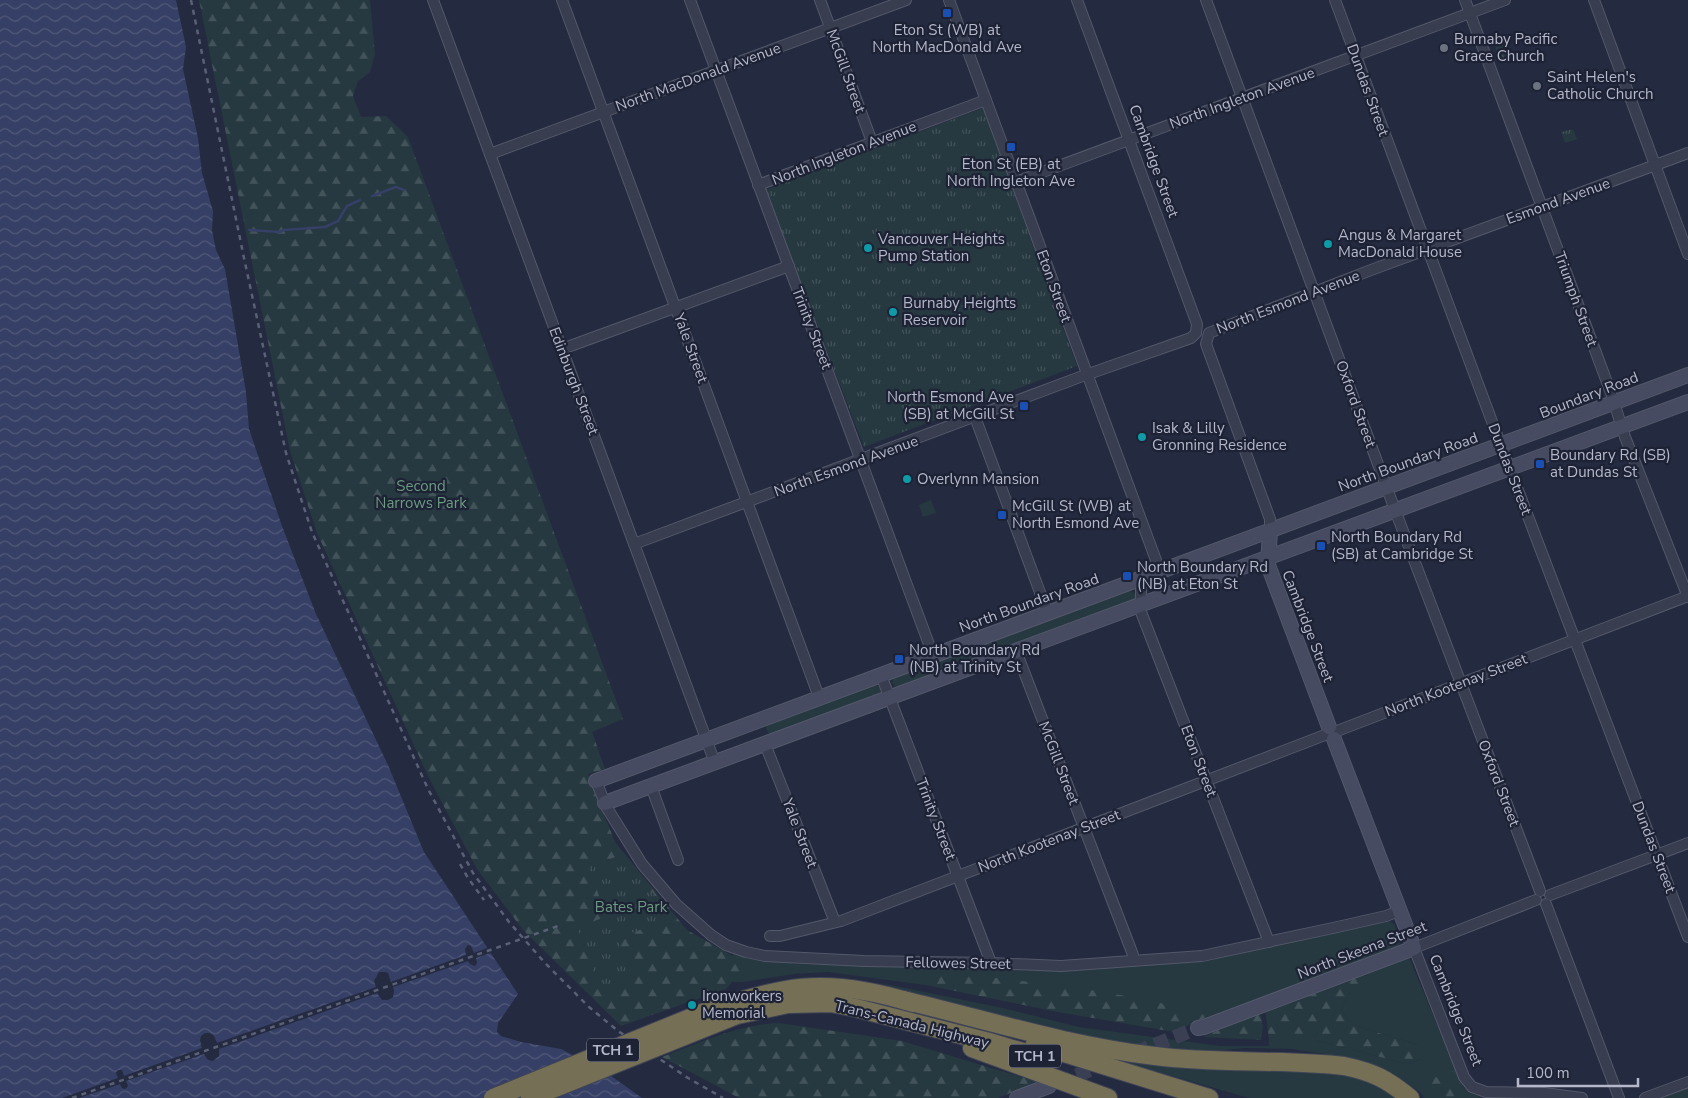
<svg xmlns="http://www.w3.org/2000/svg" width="1688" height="1098" font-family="'Nunito Sans',sans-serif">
  <defs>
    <pattern id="forest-firs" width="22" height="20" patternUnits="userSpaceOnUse" patternTransform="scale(1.25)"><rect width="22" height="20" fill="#263840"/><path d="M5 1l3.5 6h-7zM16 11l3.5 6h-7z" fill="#43535a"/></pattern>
    <pattern id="park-tufts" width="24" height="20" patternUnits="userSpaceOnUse" patternTransform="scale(1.25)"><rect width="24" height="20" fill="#263840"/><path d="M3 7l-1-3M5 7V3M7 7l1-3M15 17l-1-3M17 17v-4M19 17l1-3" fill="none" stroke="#43535a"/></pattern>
    <pattern id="water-waves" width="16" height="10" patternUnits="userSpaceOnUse" patternTransform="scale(1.25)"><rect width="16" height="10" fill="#363f65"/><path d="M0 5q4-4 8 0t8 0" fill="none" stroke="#51597a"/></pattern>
  </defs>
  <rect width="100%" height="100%" fill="#242a3f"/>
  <g fill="#263840">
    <path d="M931 500 936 513 923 517 919 505Z"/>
    <path d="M1129 589 1135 594V599L897 689 892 683 893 677Z"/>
    <path d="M872 685C878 685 881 688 881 694L769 735 766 728V724Z"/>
    <path d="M1389 921 1394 924 1401 942 1397 946 1211 1017 1194 1021 828 972 795 974 743 982H733V954L756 960 804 964 1014 969H1083L1206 961Z"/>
    <path d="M1409 957 1462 1085 1468 1092 1482 1098H1424L1420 1092 1391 1072 1366 1062 1351 1058 1291 1049 1245 1048 1205 1052 1133 1045 1062 1033 1043 1025 968 1009 876 982 1003 1008 1079 1027 1221 1046H1269V1039H1311L1407 1064 1421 1059 1427 1052 1415 1044 1353 1025 1341 1009 1350 992 1369 976 1364 975 1406 959Z"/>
    <path d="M1092 1053 1336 1073 1366 1079 1399 1098H1249Z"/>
    <path d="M1688 1088V1098H1662Z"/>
  </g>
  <g fill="url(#forest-firs)">
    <path d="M199 0H370L375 54 370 72 358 81 353 96 361 117 386 116 408 137 623 719 592 732 605 769 588 774 615 842 668 907 687 930 752 967 750 975 735 979 726 989 621 1026 523 930 477 869 428 776 317 533 290 451Z"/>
    <path d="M933 971C1026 982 1120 989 1209 1016L1174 1032 1052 1011 931 986Z"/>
    <path d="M1362 975 1369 976V985L1350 992 1341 1009 1353 1025 1415 1044 1428 1052 1421 1059 1407 1064 1311 1039H1269L1265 1008Z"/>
    <path d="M1260 1011 1263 1027 1261 1040 1203 1037Z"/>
    <path d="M779 1023 902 1041 1038 1082 998 1098H739L662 1057C702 1042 736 1025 779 1023Z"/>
    <path d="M1456 1070 1465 1098H1431L1418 1083Z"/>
  </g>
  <g fill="url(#park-tufts)">
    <path d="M1507 43 1512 58 1501 63 1495 47Z"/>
    <path d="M983 108 1077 366 864 447 765 190Z"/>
    <path d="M1573 129 1577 139 1565 143 1561 132Z"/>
    <path d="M621 855 674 918 617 938 633 980 602 991 577 928 607 916 588 867Z"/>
  </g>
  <path fill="url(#water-waves)" d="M0 0H176L186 47 183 69 198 138 202 173 213 211 212 230 216 250 225 269 246 392 249 429 282 526 316 614 388 765 424 852 518 994 498 1023 497 1032 501 1036 521 1042 561 1049 607 1073 642 1098H0Z"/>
  <path fill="#242a3f" d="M468 945 471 946 474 953 490 947 493 952 476 958 477 963 475 966 470 964 468 961 393 987 394 992 393 997 388 1000H382L377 993 219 1049V1056L213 1061 208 1060 204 1054 126 1081 128 1086 125 1089 122 1088 120 1084 79 1098H62L118 1078 116 1073 118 1070H122L124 1076 202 1048 200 1040 201 1036 205 1033H210L214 1036 217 1043 376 987 374 981 379 972H385L388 973 391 982 466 955 465 949Z"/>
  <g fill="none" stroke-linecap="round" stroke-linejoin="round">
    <g stroke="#363f65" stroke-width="2.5">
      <path d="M372 196 396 187 404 190"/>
      <path d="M249 230 279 232 284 230 325 227 338 221 347 206 360 200"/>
    </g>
    <path stroke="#3a3f54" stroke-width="14" stroke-dasharray="14 7" stroke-linecap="butt" d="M1057 1083 1198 1028"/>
    <defs>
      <g id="street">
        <path d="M433 0 715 763"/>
        <path d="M562 0 819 697"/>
        <path d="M690 0 933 655"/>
        <path d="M820 0 872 142"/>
        <path d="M949 0 1160 571"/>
        <path d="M1206 0 1395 510 1540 891"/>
        <path d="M1335 0 1497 435 1688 937"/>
        <path d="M1465 0 1611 393 1625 437 1688 597"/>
        <path d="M1594 0 1688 254"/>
        <path d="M490 154 906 0"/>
        <path d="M1016 182 1505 0"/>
        <path d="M758 185 986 100"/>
        <path d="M562 349 789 266"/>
        <path d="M975 417 1048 614"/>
        <path d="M1270 531V519L1206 344 1209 333 1371 270 1688 153"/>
        <path d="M634 544 1080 377 1191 338 1196 333 1197 324 1077 0"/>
        <path d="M1141 578V612L1269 942"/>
        <path d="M1016 651 1130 947 1133 955 1132 961"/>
        <path d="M881 675 991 963"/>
        <path d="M1337 731 1688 596"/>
        <path d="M765 744 835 922"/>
        <path d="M596 781 607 808 642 864 676 904 711 935 726 945 746 952 765 956 864 961 991 963 1061 966 1202 956 1333 928 1386 916 1399 911"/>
        <path d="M651 786 678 860"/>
        <path d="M1550 895 1688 843"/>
        <path d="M1536 900 1414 948 1464 1077 1472 1087 1486 1092 1544 1093 1582 1098"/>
        <path d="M1546 904 1619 1098"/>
        <path d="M770 936H780L841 921 1325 735"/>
        <path d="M1645 1098 1688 1082"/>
      </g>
      <g id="secondary">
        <path d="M1270 531 1268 565 1329 727"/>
        <path d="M596 781 1688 375"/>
        <path d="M605 803 1688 402"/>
        <path d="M1198 1028 1204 1027 1414 948 1334 739"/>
        <path d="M1017 1098 1049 1086"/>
      </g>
      <g id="highway">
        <path d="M903 1000C987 1020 1069 1046 1155 1056 1217 1064 1281 1059 1344 1066 1373 1072 1387 1079 1410 1098"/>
        <path d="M733 1003C750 998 768 993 785 990 828 982 872 990 913 1003"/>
        <path d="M737 1015 788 1004 831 1003 856 1008 989 1042 1050 1060"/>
        <path d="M1035 1044 1209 1098"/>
        <path d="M972 1048 1108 1098"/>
      </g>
    </defs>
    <use href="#street" stroke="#53586a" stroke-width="12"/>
    <use href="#secondary" stroke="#53586a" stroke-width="16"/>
    <use href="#highway" stroke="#404557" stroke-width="20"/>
    <use href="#street" stroke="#383d4f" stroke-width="10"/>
    <use href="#secondary" stroke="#464b62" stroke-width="14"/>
    <use href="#highway" stroke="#757055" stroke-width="18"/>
    <g stroke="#5a6076" stroke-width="2.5" stroke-dasharray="5 5" stroke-linecap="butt">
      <path d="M191 0 244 258 286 453 312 532 428 789 473 873 509 922 545 963 589 1007 618 1031 688 1078 723 1098"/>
      <path d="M460 864 468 878 484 900"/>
      <path d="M72 1098 558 926"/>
    </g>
    <defs>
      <g id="highway-bridge">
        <path d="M493 1098 712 1009 733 1003"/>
        <path d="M530 1098 737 1015"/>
      </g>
    </defs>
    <use href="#highway-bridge" stroke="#404557" stroke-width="20" stroke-linecap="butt"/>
    <use href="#highway-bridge" stroke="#757055" stroke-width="18"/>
  </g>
  <g fill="#1a4fb4" stroke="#1d2234" stroke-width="2">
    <rect x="942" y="8" width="10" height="10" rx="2.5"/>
    <rect x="1006" y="142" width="10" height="10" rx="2.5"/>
    <rect x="1019" y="401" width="10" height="10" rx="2.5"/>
    <rect x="1535" y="459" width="10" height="10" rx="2.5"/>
    <rect x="997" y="510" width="10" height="10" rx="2.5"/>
    <rect x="1316" y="541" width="10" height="10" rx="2.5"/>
    <rect x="1122" y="571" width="10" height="10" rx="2.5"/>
    <rect x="894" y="654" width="10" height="10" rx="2.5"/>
  </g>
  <g fill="#6b7280" stroke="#1d2234" stroke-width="2">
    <circle cx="1444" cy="48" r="5"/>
    <circle cx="1537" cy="86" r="5"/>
  </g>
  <g fill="#0f9aa8" stroke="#1d2234" stroke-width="2">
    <circle cx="1328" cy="244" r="5"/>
    <circle cx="868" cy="248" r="5"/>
    <circle cx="893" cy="312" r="5"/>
    <circle cx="1142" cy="437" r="5"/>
    <circle cx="907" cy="479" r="5"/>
    <circle cx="692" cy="1005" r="5"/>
  </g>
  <g text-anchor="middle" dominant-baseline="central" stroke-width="4.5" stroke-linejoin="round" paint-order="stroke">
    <g fill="#1d2234" stroke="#878b9d" stroke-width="1">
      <rect x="587" y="1038.5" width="52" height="23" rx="4"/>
      <rect x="1009" y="1044.5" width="52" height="23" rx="4"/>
    </g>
    <g font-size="14" font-weight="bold" fill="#b5b8ca">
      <text x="613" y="1050">TCH 1</text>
      <text x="1035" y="1056">TCH 1</text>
    </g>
    <g font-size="15" fill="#b5b8ca" stroke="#1d2234" text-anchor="start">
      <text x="947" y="30" text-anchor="middle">Eton St (WB) at<tspan x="947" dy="17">North MacDonald Ave</tspan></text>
      <text x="1454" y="39">Burnaby Pacific<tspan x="1454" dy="17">Grace Church</tspan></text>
      <text x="1547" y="77">Saint Helen's<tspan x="1547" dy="17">Catholic Church</tspan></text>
      <text x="1011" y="164" text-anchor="middle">Eton St (EB) at<tspan x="1011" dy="17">North Ingleton Ave</tspan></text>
      <text x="1338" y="235">Angus &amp; Margaret<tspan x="1338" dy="17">MacDonald House</tspan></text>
      <text x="878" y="239">Vancouver Heights<tspan x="878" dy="17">Pump Station</tspan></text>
      <text x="903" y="303">Burnaby Heights<tspan x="903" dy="17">Reservoir</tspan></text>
      <text x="1014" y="397" text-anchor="end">North Esmond Ave<tspan x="1014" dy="17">(SB) at McGill St</tspan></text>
      <text x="1152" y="428">Isak &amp; Lilly<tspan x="1152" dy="17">Gronning Residence</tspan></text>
      <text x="1550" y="455">Boundary Rd (SB)<tspan x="1550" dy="17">at Dundas St</tspan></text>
      <text x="917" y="479">Overlynn Mansion</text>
      <text x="1012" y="506">McGill St (WB) at<tspan x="1012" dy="17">North Esmond Ave</tspan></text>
      <text x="1331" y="537">North Boundary Rd<tspan x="1331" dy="17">(SB) at Cambridge St</tspan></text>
      <text x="1137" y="567">North Boundary Rd<tspan x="1137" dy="17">(NB) at Eton St</tspan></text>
      <text x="909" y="650">North Boundary Rd<tspan x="909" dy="17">(NB) at Trinity St</tspan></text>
      <text x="702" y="996">Ironworkers<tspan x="702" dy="17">Memorial</tspan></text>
    </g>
    <g font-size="15" fill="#b5b8ca" stroke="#1d2234">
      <text transform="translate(846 71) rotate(70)">McGill Street</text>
      <text transform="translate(698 77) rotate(-20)">North MacDonald Avenue</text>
      <text transform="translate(1368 90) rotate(70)">Dundas Street</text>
      <text transform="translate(1242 98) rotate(-20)">North Ingleton Avenue</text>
      <text transform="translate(844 153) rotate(-21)">North Ingleton Avenue</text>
      <text transform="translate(1154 161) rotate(70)">Cambridge Street</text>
      <text transform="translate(1558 201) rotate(-20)">Esmond Avenue</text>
      <text transform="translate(1054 286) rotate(70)">Eton Street</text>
      <text transform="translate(1576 299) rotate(70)">Triumph Street</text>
      <text transform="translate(1288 302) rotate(-21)">North Esmond Avenue</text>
      <text transform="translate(812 328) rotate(69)">Trinity Street</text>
      <text transform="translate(691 348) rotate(70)">Yale Street</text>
      <text transform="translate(574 381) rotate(69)">Edinburgh Street</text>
      <text transform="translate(1589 395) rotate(-21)">Boundary Road</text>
      <text transform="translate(1356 404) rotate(70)">Oxford Street</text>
      <text transform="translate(1408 462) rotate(-20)">North Boundary Road</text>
      <text transform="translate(846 466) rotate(-20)">North Esmond Avenue</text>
      <text transform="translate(1510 469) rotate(69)">Dundas Street</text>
      <text transform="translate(1029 603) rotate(-20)">North Boundary Road</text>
      <text transform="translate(1308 626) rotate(69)">Cambridge Street</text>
      <text transform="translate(1456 685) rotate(-21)">North Kootenay Street</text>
      <text transform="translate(1199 761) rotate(69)">Eton Street</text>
      <text transform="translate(1059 763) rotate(69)">McGill Street</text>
      <text transform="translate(1499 783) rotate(69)">Oxford Street</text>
      <text transform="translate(936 819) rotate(69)">Trinity Street</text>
      <text transform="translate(800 833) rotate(69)">Yale Street</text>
      <text transform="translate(1049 841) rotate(-21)">North Kootenay Street</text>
      <text transform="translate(1654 847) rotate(69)">Dundas Street</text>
      <text transform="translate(1362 950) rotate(-21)">North Skeena Street</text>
      <text transform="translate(958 963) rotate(1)">Fellowes Street</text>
      <text transform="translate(1456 1010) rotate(68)">Cambridge Street</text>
      <text transform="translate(912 1024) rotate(14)">Trans-Canada Highway</text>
    </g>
    <g font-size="15" fill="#6b9b81" stroke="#1d2234">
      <text x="421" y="486">Second<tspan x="421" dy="17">Narrows Park</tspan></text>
      <text x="631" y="907">Bates Park</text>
    </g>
  </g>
  <path d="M1518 1078v8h120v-8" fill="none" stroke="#b5b8ca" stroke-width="2.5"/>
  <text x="1526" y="1078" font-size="15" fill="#b5b8ca" stroke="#1d2234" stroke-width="4" paint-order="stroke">100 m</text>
</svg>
